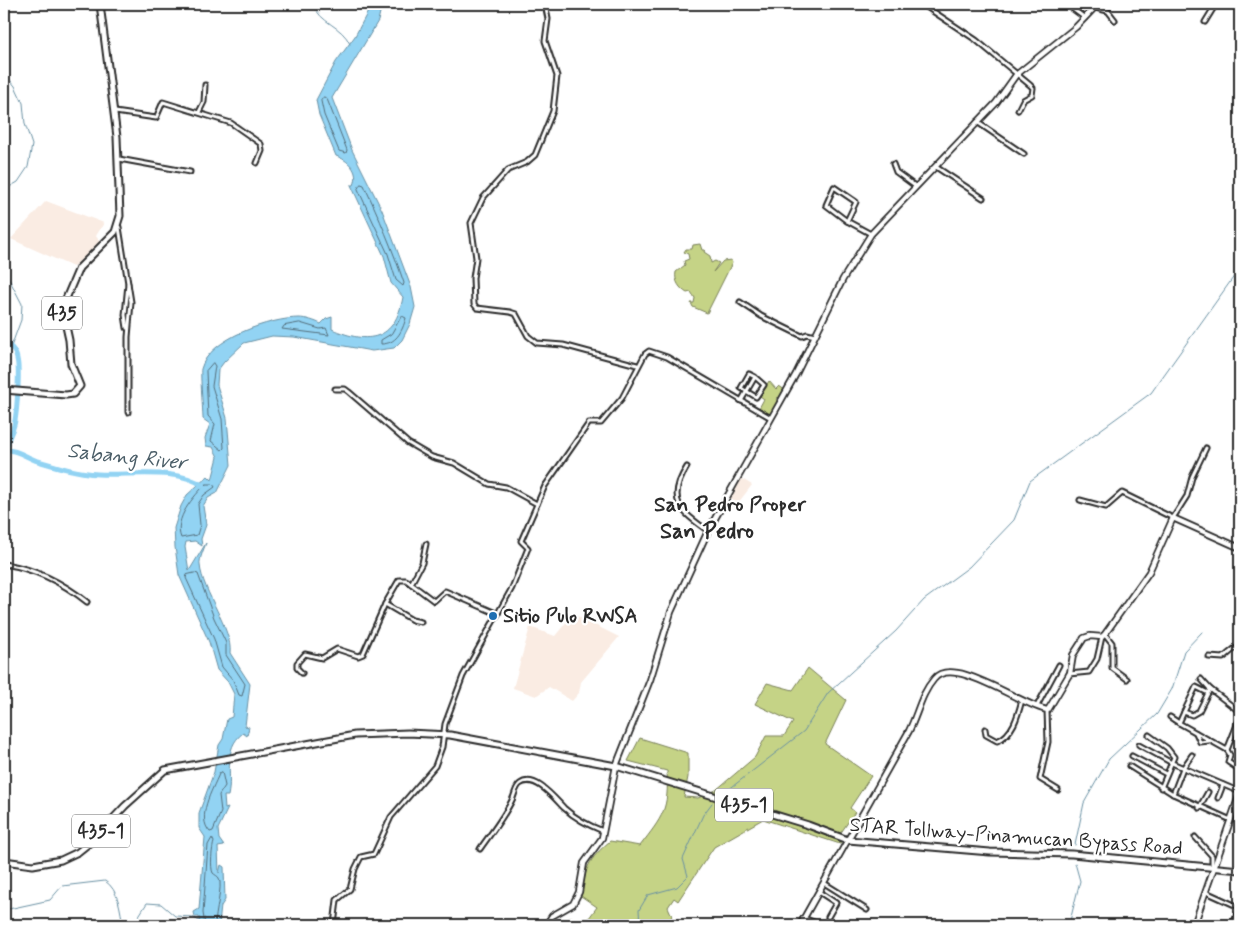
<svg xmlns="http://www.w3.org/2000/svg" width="1244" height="929" font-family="Mynerve,sans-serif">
  <rect width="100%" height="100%" fill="#fff"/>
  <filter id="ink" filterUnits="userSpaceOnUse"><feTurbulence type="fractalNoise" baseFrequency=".02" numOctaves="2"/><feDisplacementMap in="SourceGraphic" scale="10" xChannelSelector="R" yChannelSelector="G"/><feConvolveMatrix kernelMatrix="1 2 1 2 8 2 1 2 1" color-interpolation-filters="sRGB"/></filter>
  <g filter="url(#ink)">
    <g fill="#faece3">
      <path d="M46 201 104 223 96 236 100 242 73 267 11 239Z"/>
      <path d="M739 477 752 485 738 503 728 498Z"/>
      <path d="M573 614 619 637 581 682 579 693 572 701 549 687 536 696 513 688 530 627 555 636Z"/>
    </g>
    <g fill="#c5d386" stroke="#787f58">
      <path d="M700 244 702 250H705L704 252 710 256 711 263 715 261 719 263 713 272 723 261 731 260 732 263 707 313 693 307 691 303H694L695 298 691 292 687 293C680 289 674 281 676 272L685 265 684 261 689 259 688 254 684 252 686 249H692L693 245Z"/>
      <path d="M769 381 776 389 779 386 785 390 780 399 778 397 776 400 779 402 770 417 758 410 764 399 760 396Z"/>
      <path d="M808 668 846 700 825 744 871 776 850 808 855 812 840 834 844 837 840 844 763 819 714 847 678 901 674 898 668 907 672 916 666 924 659 919 653 922V925H560L571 917 586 922 597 907 581 896C586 867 587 861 610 841L640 846C663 816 669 810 667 771L628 761 640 738 688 753V777L684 797 698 798 716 790 755 757 766 736H784L793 722 755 704 767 683 793 690Z"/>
    </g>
    <path fill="#92d3f3" stroke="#6990a3" d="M372 4H382L378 21 332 98 352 150 382 210 411 287 415 307 410 324 402 340 394 348 372 351 294 337 272 336 244 343 224 362 218 370 217 385 227 418 231 465 217 493 208 498 203 506 206 525 201 539 202 546 195 541 186 542 185 547 189 571 206 543C204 549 199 559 200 565 202 591 233 630 230 653L250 684 245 726 249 727 247 736 243 733C222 749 233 774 228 796H224L225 809 228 808 218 829 219 839 224 846 218 847 219 873 221 865 224 867 225 900 221 906 219 925H200L199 917H195L194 912 199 909 205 837 199 828V813L214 772 219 745 223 739 227 719 232 717 234 694 228 682 217 670 209 642 179 575 175 547 174 528 181 506 187 495 208 476 212 480 218 457 213 447 206 446 205 438 210 424 203 419C203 412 200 374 201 369 209 338 271 318 299 318 306 318 315 321 321 324L326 319 332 317V329C368 345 395 341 403 297L391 283 384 256 351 185H354C360 171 348 160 336 156L319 115 316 100 336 62 355 36Z"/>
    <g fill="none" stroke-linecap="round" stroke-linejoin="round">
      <g stroke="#546e7b" stroke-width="1">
        <path d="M324 97 327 99 347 150 346 153 339 151 324 115 321 101Z"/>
        <path d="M361 184 364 185C379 217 393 250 404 283L403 286 396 280 388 254 358 189Z"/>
        <path d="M402 316 406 318C402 332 396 344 381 344V340L391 334Z"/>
        <path d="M300 323 320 329 326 328 329 335 282 329 284 326Z"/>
        <path d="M213 363 215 366 212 386 222 419 224 448 222 450 211 441 215 424 208 416 206 371Z"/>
        <path d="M206 484H213L215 487 204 495 198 504 200 525 197 535 181 538C173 519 194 496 206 484Z"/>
        <path d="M195 573 198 574 214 618 226 643V655L245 684 242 696 239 695 233 680 222 667 214 639 186 578 187 575Z"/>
        <path d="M222 772 225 786 219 795 221 812 213 831 210 832C196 817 212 791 219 774Z"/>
        <path d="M205 925 203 913 208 845 212 838 214 842C212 848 210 867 213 873 215 875 218 876 219 878 223 886 215 914 215 925"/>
      </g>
      <g stroke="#6990a3" stroke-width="1">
        <path d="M313 4C320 24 342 25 350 44"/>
        <path d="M4 7C10 19 9 25 4 36"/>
        <path d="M4 73 15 86 23 103 25 124 32 145 28 167 18 182 4 190"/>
        <path d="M4 256 8 277 22 304 21 320 11 347"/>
        <path d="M728 790 804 731 828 693 896 631 924 600 969 567 1014 520 1030 481 1151 393 1240 268"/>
        <path d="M1075 845 1084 803 1109 759 1157 714 1172 689 1184 651 1202 632"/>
        <path d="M4 910 50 900 62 886 105 881C119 890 120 910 123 925"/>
        <path d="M133 925 147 903 161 904 175 916 193 917 199 921"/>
        <path d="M640 925 639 910 648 895 677 887 688 876 683 859 703 815 712 803"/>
        <path d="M1069 925 1080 881 1075 863"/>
      </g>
      <path stroke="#92d3f3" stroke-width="5" d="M4 341C10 346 16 351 17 359 20 369 17 414 14 425 12 434 6 439 7 450 19 450 27 458 38 461 58 467 78 473 98 474 128 476 179 467 203 486"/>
      <defs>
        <g id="street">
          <path d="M545 4 548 19 545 41 557 76 553 111 535 155 527 162 508 170 483 198 471 223 476 258 473 278 474 304 477 308 510 312 516 314 528 336 537 343 563 345 637 365"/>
          <path d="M922 4 976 40 1030 85 1033 88 1032 95 1023 100 1018 110"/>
          <path d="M1066 4 1085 18"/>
          <path d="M1095 8 1108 11 1115 20"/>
          <path d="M1205 22 1216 4"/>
          <path d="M115 112 156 118 163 102 231 123 261 144 262 151 257 163"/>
          <path d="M199 112 204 102 205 85"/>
          <path d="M977 122 1024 154"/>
          <path d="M119 159 190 172"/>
          <path d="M893 164 896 172 915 186"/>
          <path d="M936 167 983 198"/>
          <path d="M834 187 856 202 847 221 826 205Z"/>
          <path d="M847 221 871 234"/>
          <path d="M119 227 131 302 128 337V412"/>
          <path d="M740 302 761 316 802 336 807 334 815 336"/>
          <path d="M127 328 125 315 128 284"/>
          <path d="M335 389H345L349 392 408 443 432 457 454 463 489 484 506 487 537 504"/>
          <path d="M741 401 755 377 764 385 756 397 741 388 749 374 755 377"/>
          <path d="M687 467C666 500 680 511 708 531"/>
          <path d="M1080 500 1106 507 1122 493 1173 518 1187 496 1192 477 1206 448"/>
          <path d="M4 564C36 569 62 582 87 602"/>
          <path d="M411 584 422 563 426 544"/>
          <path d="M421 622 412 620 385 604 399 580H406L434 601 445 591 498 614"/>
          <path d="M1105 634 1112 643V668L1127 679"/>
          <path d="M1209 657 1223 658 1234 649 1240 648"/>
          <path d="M302 673 297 668V663L305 654 322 658 337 649 358 656 363 654 385 604"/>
          <path d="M1069 674 1089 672 1097 659 1102 637"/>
          <path d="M1201 679 1210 689"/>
          <path d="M1037 706 1059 665"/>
          <path d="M1047 710 1048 742 1040 779 1058 790"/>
          <path d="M1184 712 1196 687 1208 693"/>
          <path d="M1240 712 1210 689 1199 711 1192 715 1184 712 1179 723 1227 750 1230 755 1228 762 1240 770"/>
          <path d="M1170 717 1179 723"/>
          <path d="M985 729 986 735 997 741C1013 735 1018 715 1022 700"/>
          <path d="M1196 733 1200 742 1209 741"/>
          <path d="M1149 735 1167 748 1174 757 1161 788"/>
          <path d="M1139 745 1172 763 1240 792"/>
          <path d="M1227 750 1240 717"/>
          <path d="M1132 756 1166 774"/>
          <path d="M1129 766 1173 794 1231 820"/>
          <path d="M1173 794 1183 768 1192 755"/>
          <path d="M1218 798 1223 785"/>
          <path d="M1199 808 1208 792"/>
          <path d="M1234 811 1240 813"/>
          <path d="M1195 837 1212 856V866"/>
          <path d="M480 849C491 833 505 816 513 798 515 793 516 787 520 784 535 773 555 799 564 808 575 818 590 826 603 831"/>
          <path d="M824 883 867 910"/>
          <path d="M819 892 836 903 828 917"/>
          <path d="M1206 892 1239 907V911L1234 921 1240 925"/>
          <path d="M803 918 822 925"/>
          <path d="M334 925 337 900 350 889 355 869 361 857 374 854 391 817 435 766 442 747 445 724 463 676 512 588 528 548 521 541 545 486 589 423H601L622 398 645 354 649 351 667 357 771 418"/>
        </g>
        <g id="secondary">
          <path d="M546 925 552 916 573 904 579 892 584 863 602 838 616 766 650 680 671 612 708 531 796 374 843 279 871 234 996 103 1016 75 1076 27 1098 4"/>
          <path d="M800 925 909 731C918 713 921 694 934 679 954 654 1023 707 1048 710L1070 673 1073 655 1084 638 1090 636 1102 637 1105 634 1149 572 1173 518 1240 548"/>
          <path d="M1194 925 1240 793"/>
        </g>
        <g id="primary">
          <path d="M4 390 66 395 73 394 80 386 71 364 69 340 62 308 79 268 115 232 120 216 117 137 100 4"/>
          <path d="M4 861 33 865 61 860 78 852 93 840 125 806 165 770 355 735 408 733 450 735 616 766 808 825 848 840 990 852 1072 854 1240 870"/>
        </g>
      </defs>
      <use href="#street" stroke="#2b2b2b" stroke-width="7"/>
      <use href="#secondary" stroke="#2b2b2b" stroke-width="8"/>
      <use href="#primary" stroke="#2b2b2b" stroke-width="9"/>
      <use href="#street" stroke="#fff" stroke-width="3"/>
      <use href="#secondary" stroke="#fff" stroke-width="4.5"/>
      <use href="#primary" stroke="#fff" stroke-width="5"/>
    </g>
  </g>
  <circle fill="#1f6fb2" stroke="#fff" stroke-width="2" cx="493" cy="616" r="5"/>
  <g text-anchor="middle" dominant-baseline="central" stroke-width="4.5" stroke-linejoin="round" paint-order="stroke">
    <g fill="#fff" stroke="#6b6b6b" stroke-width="1">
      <rect x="42" y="296.5" width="40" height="33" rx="4"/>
      <rect x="715" y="788.5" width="58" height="33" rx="4"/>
      <rect x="72" y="814.5" width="58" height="33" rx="4"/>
    </g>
    <g font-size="19" font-weight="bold" fill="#2b2b2b">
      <text x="62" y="313">435</text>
      <text x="744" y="805">435-1</text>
      <text x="101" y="831">435-1</text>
    </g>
    <g font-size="20" font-weight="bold" fill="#2b2b2b" stroke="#fff" text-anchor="start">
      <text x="503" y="616">Sitio Pulo RWSA</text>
    </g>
    <g font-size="20" fill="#2b2b2b" stroke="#fff">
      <text transform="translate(1016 837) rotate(4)">STAR Tollway-Pinamucan Bypass Road</text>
    </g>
    <g font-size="21" font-style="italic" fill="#4a5d67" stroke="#fff">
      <text transform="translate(127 457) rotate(6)">Sabang River</text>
    </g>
    <g font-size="21" font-weight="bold" fill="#2b2b2b" stroke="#fff">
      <text x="730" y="505">San Pedro Proper</text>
    </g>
    <g font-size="22" font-weight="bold" fill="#2b2b2b" stroke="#fff">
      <text x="707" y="532">San Pedro</text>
    </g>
  </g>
  <rect width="1244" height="929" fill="none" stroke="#fff" stroke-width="20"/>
  <rect x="10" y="10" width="1224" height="909" fill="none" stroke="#2b2b2b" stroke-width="2" filter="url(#ink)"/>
</svg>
